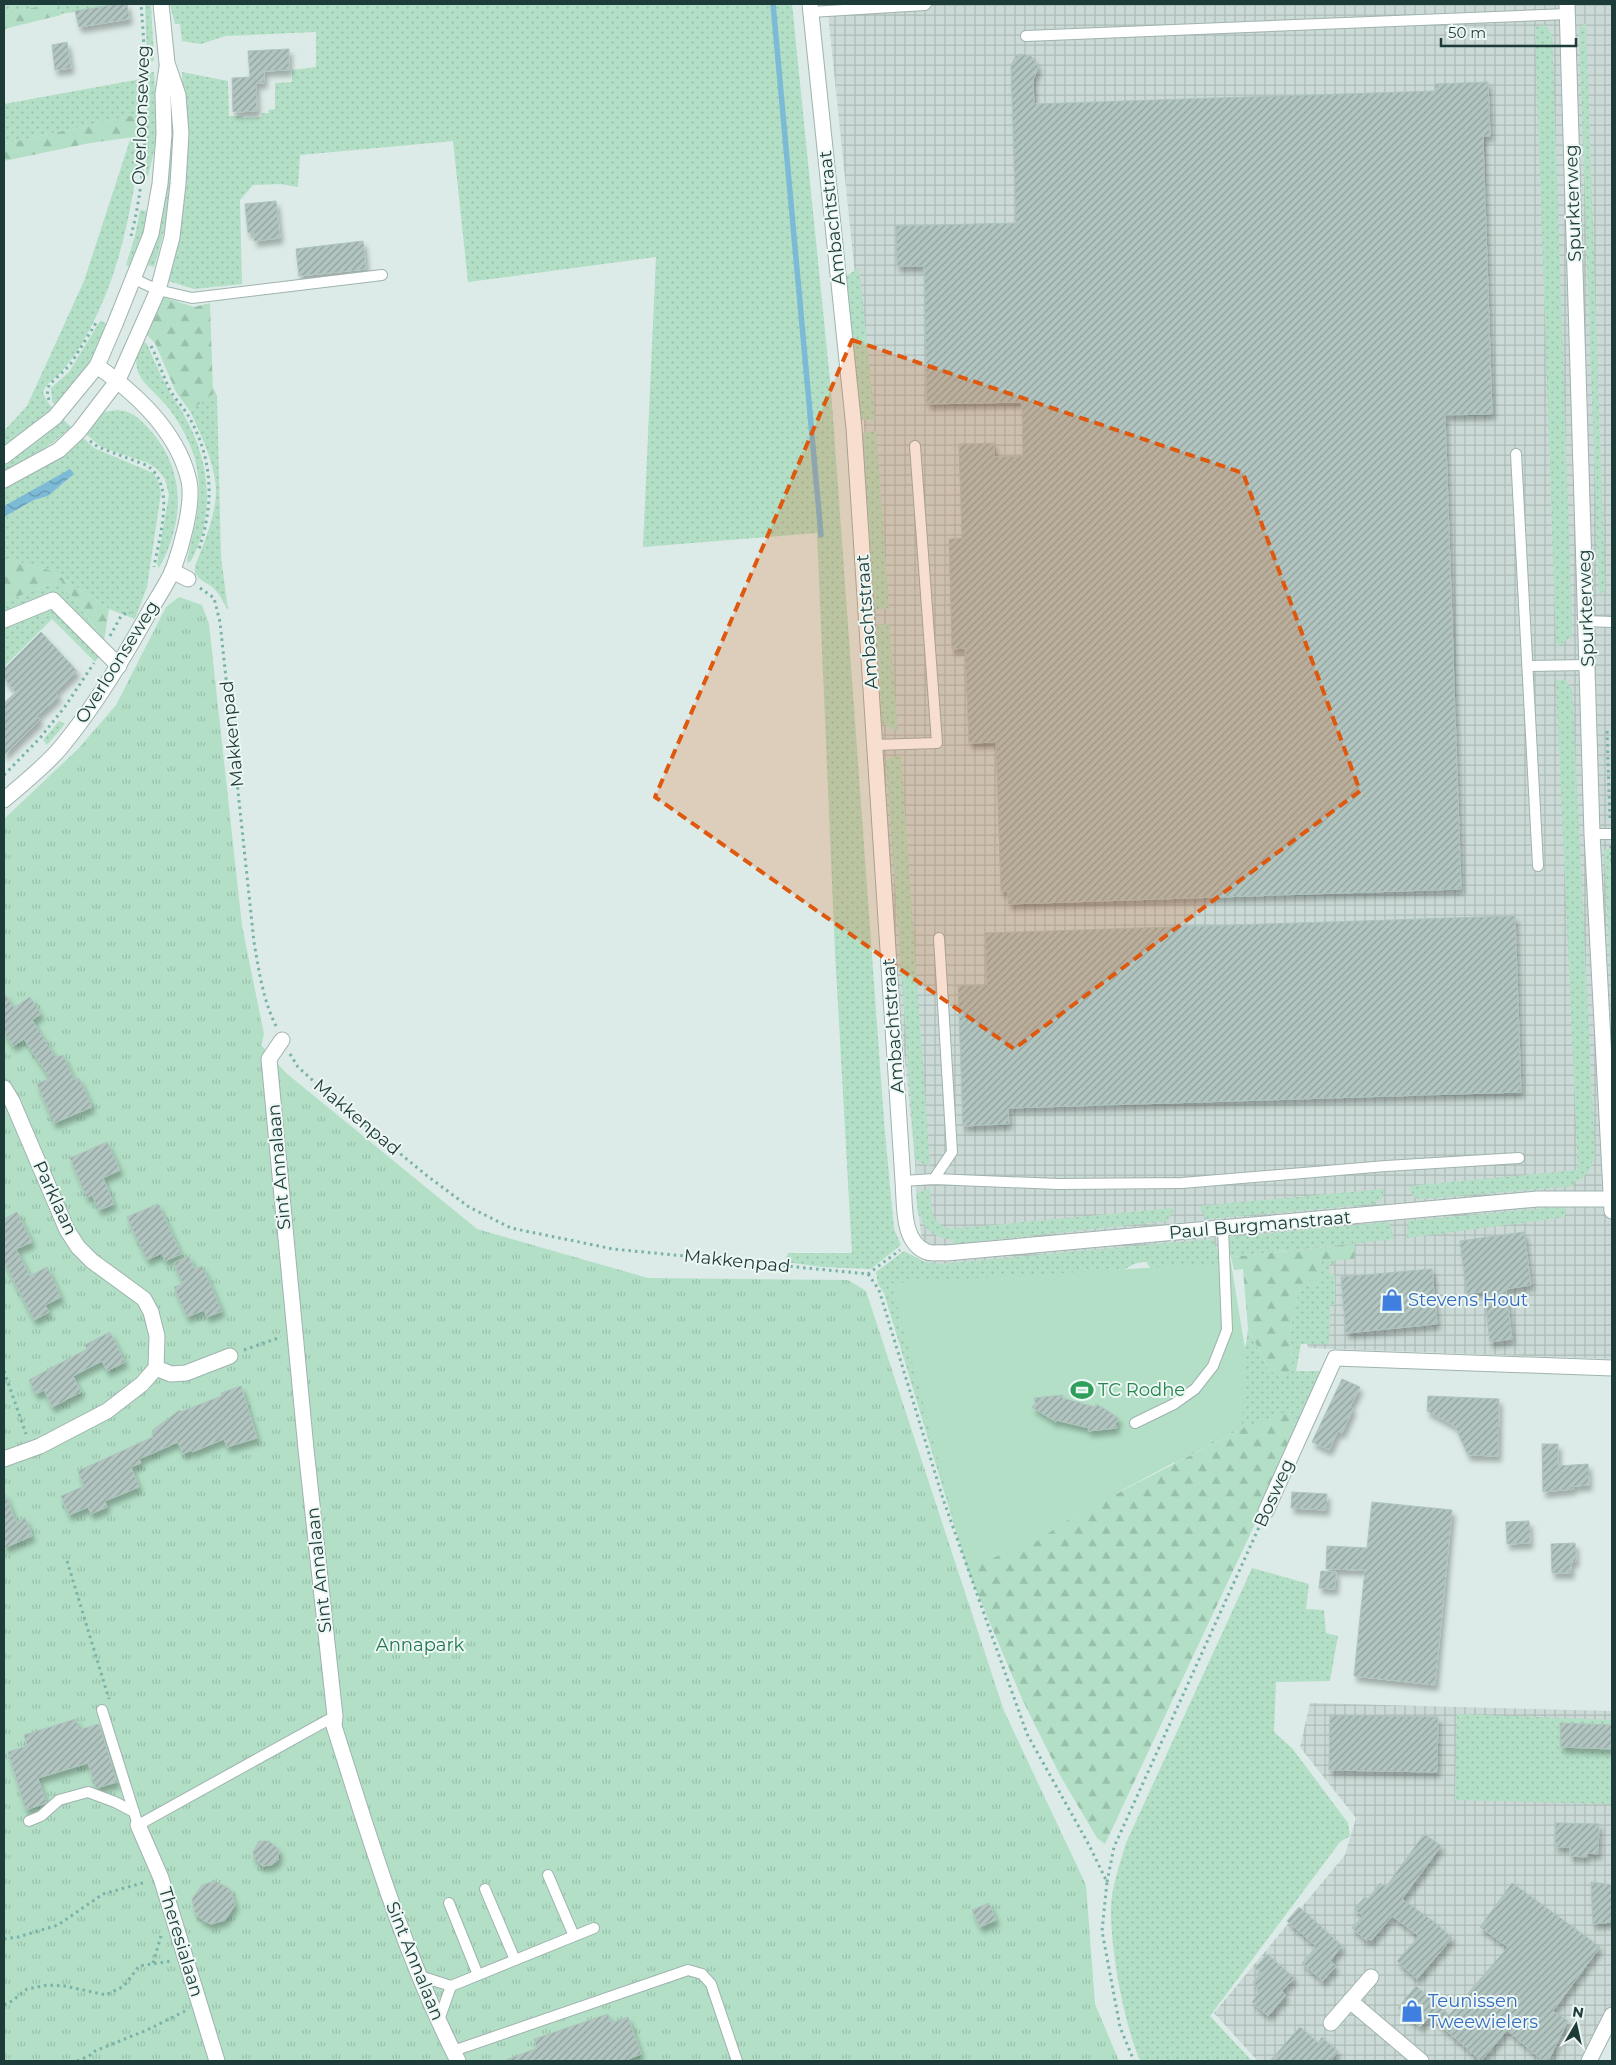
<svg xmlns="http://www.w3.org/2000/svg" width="1616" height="2065" font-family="Montserrat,sans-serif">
  <defs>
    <pattern id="industrial-grid" width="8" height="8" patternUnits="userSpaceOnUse" patternTransform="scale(1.25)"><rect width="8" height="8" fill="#cbdad6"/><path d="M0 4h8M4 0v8" fill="none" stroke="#aebcb8"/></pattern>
    <pattern id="grass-dots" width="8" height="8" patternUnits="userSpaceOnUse" patternTransform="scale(1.25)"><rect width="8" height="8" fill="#b2dfc6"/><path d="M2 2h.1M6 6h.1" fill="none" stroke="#99c0ab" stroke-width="1.8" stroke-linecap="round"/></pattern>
    <pattern id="forest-firs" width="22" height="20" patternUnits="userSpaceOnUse" patternTransform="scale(1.25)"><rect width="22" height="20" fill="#b2dfc6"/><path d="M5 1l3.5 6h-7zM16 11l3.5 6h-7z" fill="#99c0ab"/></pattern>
    <pattern id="park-tufts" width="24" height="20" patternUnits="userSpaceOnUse" patternTransform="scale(1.25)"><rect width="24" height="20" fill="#b2dfc6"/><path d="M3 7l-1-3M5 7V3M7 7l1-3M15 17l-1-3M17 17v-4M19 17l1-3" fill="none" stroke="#99c0ab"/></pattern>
    <pattern id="water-waves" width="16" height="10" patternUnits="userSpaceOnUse" patternTransform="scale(1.25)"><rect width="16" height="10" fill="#7dbad6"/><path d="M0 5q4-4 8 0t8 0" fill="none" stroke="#6698af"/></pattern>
    <pattern id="building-hatch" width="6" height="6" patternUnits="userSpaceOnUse" patternTransform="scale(1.25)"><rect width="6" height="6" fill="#b2c5c0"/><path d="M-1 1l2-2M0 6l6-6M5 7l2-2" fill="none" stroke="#90a19d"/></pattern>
    <filter id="shadow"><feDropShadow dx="3" dy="5.5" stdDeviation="2.5" flood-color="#0004"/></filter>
  </defs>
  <rect width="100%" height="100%" fill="#dcebe7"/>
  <g fill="url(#industrial-grid)">
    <path d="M827 4H1612V1359L1308 1348 1287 1250 930 1280 923 1251 916 1193 915 1160 890 914 857 294Z"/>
    <path d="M1310 1703 1612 1711V2030L1596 2061H1258L1214 2013 1345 1855 1356 1818 1300 1747Z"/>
  </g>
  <g fill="url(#grass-dots)">
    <path d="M4 4H50L4 14Z"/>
    <path d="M59 4H124L61 14Z"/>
    <path d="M145 4H151L154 61 147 62Z"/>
    <path d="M170 4H792L831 390 884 1121 894 1229 901 1245 871 1269 823 1267 785 1262 788 1253H852L835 952 817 533 643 547 656 257 468 282 453 141 300 155 298 187 280 184 253 185 240 200 242 284 194 289 165 280 185 124 182 72 228 81 229 116H243V118L262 117V113H269L268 110 275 109V83L292 82V70L316 67V32L225 36 201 44 182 41 180 24H175Z"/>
    <path d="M1586 23 1605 590 1599 595 1579 28Z"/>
    <path d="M1545 25 1552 35 1572 627 1571 637 1556 647 1535 27Z"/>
    <path d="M154 72 158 135 148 176 146 175 148 73Z"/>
    <path d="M141 79 139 114 4 144V104Z"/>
    <path d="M168 91H173C176 151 173 210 154 267L147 265Z"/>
    <path d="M141 136C133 206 120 276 85 338 79 349 71 360 63 370 55 380 49 379 43 392L46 400 54 410 4 449V431L27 406 84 281 131 137Z"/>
    <path d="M140 210 146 211 148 220 132 268 126 265 135 236Z"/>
    <path d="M859 268 875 420H860L846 276Z"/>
    <path d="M100 321 108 324 88 365 57 407 52 401 51 388 69 372Z"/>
    <path d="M141 339 147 344C154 360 161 377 170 393 174 400 180 407 184 415 210 460 216 515 191 561L187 563C189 549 192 538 195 525 201 499 201 468 189 443 183 430 175 415 165 404 144 380 128 376 141 339Z"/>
    <path d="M213 387 217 396 221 557 228 610C223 602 219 592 211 586 204 582 200 580 195 573V566C204 544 217 512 216 488 214 461 201 435 190 411L213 394Z"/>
    <path d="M117 410C132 411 139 418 149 429 186 468 185 522 159 568L157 564 169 495 165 479 157 469 148 463 101 447 84 432 104 412Z"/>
    <path d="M62 418 71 427C51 446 28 459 4 473V461Z"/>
    <path d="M876 431 889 608 875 610 862 433Z"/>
    <path d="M79 434 94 448 153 473 158 481 161 493 147 587 135 619 109 609 52 571 4 558V517L34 500 48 496 74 474 32 491 4 506V486Z"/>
    <path d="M61 580 104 641 57 594 4 615V602Z"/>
    <path d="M46 609H53L99 656 95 662 52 619 4 667V625Z"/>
    <path d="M889 624 898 732 882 723 877 625Z"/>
    <path d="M1556 680H1565L1572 689 1595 1158H1593C1591 1170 1586 1178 1574 1182L1573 1186 1419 1199 1413 1196 1409 1186 1578 1170Z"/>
    <path d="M59 721 65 724 47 745 43 740Z"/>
    <path d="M891 757H901L930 1167 915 1159 886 761Z"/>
    <path d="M1612 849V999L1604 850Z"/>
    <path d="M930 1188C932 1208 928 1223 950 1229L1175 1208 1167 1221 954 1244V1240C936 1237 925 1233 920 1214H918L916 1194Z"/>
    <path d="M1384 1189 1382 1198 1373 1204 1206 1219 1199 1206Z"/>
    <path d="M1548 1208H1566L1565 1217 1407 1238 1408 1221Z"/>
    <path d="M1389 1222 1394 1239 1231 1257 1228 1240 1230 1237Z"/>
    <path d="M1213 1239 1219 1256 1220 1273 1199 1349 1146 1261 1134 1264 1056 1308 950 1481 980 1566 968 1571 884 1293 878 1284 876 1272 904 1251 925 1262 941 1264Z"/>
    <path d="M1334 1260 1335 1264H1330L1329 1273 1335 1275V1305H1330L1329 1344H1301L1296 1371H1322L1296 1428 1288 1412 1243 1428 1175 1463 1164 1443 1108 1475 1118 1493 1087 1510 1063 1476 1232 1382 1246 1344 1248 1328 1270 1372 1293 1356 1289 1335 1300 1285 1321 1261Z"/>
    <path d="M1252 1568 1309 1584 1306 1609 1324 1610 1326 1633 1338 1636 1330 1681 1276 1682 1274 1732 1292 1748 1348 1823 1350 1836 1340 1842 1210 2016 1252 2061H1140C1124 2023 1110 1949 1111 1907 1112 1885 1120 1864 1126 1843Z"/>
    <path d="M1457 1714 1612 1720V1804L1455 1800Z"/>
  </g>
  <g fill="url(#forest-firs)">
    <path d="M50 4H59L61 15 4 29V14Z"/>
    <path d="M139 114 141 136 90 143 4 161V144Z"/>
    <path d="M160 296 194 307 210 303 213 394 190 411 176 392 155 343 145 333Z"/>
    <path d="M4 558 52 571 109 609 104 641 61 580 4 602Z"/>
    <path d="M1355 1244 1354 1259 1322 1261 1320 1284 1300 1285 1289 1335 1293 1356 1291 1376 1270 1372 1248 1328 1243 1269 1234 1270 1231 1257Z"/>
    <path d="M1288 1411 1296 1428 1292 1445 1105 1844 1097 1838 1061 1777 1023 1701 968 1571 1243 1428Z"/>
  </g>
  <path fill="url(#park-tufts)" d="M179 597 202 605 209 624 242 926 264 1034 261 1045 286 1073 477 1229 648 1278 848 1280 866 1291 1004 1711 1086 1885 1095 2004 1119 2061H4V819L79 748 116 705 166 607Z"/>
  <path fill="#b2dfc6" d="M1231 1263 1246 1355 1242 1426 1074 1516 1047 1534 1045 1531 1042 1533 1044 1536 1011 1560 1005 1552 968 1571 891 1283Z"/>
  <path fill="url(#water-waves)" d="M70 469 74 474 48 496 34 500 4 517V506Z"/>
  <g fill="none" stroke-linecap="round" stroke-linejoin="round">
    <path stroke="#7dbad6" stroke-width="5.5" d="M773 4 821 535"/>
  </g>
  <g fill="url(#building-hatch)" stroke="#aec4bf" filter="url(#shadow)">
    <path d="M118 4H127L129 19 79 27 75 11Z"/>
    <path d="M67 42 71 68 55 70 52 45Z"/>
    <path d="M289 49V70L264 71V83H256L257 111 233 112 232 78 250 77 248 51Z"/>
    <path d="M1021 54 1031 56 1038 66 1037 71 1033 80 1034 104 1435 91V84L1488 82 1490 136H1483L1492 414 1445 415 1461 889 1008 904V891H1001L996 742 969 743 965 648 952 649 949 539 962 538 959 444 994 443V457L1023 456 1022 402 927 404 924 266H897L896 226 1016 223 1011 65 1016 56Z"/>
    <path d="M276 201 280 238 254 241V232L248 233 245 204Z"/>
    <path d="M363 241 366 269 299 276 296 249Z"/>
    <path d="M41 632 77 671 55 692 59 696 37 716 40 720 4 755V703L16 692 4 679V669Z"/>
    <path d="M1515 916 1521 1092 1008 1108 1009 1124 963 1126 958 985H987L985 933Z"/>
    <path d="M4 993 14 1008 30 997 41 1014 32 1020 56 1058 63 1055 74 1080 79 1078 92 1107 54 1123 37 1084 50 1078 24 1039 13 1046 4 1032Z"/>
    <path d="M107 1142 120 1170 103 1178 114 1204 99 1210 92 1195 87 1198 70 1158Z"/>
    <path d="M158 1204 181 1254 165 1261 162 1253 147 1260 127 1217Z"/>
    <path d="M17 1212 32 1242 16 1249 30 1276 47 1267 61 1297 45 1305 49 1312 34 1320 4 1262V1219Z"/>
    <path d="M1524 1232 1531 1285 1506 1289 1512 1339 1490 1342 1484 1291 1467 1294 1460 1241Z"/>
    <path d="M189 1256 194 1269 202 1266 222 1311 207 1317 204 1310 187 1317 174 1287 183 1284 174 1263Z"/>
    <path d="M1432 1269 1437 1324 1346 1333 1341 1277Z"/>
    <path d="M110 1332 125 1362 107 1371 102 1361 73 1376 81 1392 52 1407 44 1390 36 1394 29 1380 87 1349 85 1345Z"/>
    <path d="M1342 1379 1360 1387 1350 1407 1353 1409 1342 1433 1338 1431 1329 1450 1312 1442Z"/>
    <path d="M241 1386 257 1438 227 1447 224 1439 192 1452 191 1450 183 1454 178 1442 139 1459 141 1463 131 1467 139 1487 105 1501 107 1507 91 1514 88 1507 69 1515 61 1496 84 1486 78 1471 153 1437 152 1434 155 1432 154 1429 180 1410 181 1412 211 1400 222 1396 221 1393Z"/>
    <path d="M1063 1395 1062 1398 1095 1407 1096 1404 1108 1411 1119 1419 1115 1424 1117 1428 1088 1431 1089 1428 1056 1420V1422L1032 1407 1036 1404 1034 1398Z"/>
    <path d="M1428 1396 1499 1399 1498 1456 1468 1455 1455 1426 1427 1411Z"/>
    <path d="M1542 1444H1558V1466L1588 1464 1589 1485 1573 1486V1489L1543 1492Z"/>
    <path d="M4 1492 16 1522 25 1518 32 1536 4 1548Z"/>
    <path d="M1292 1492 1327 1494 1326 1510 1291 1508Z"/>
    <path d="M1372 1502 1452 1510 1435 1685 1354 1676 1365 1570 1326 1569 1327 1546 1367 1548Z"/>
    <path d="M1529 1521 1530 1543 1507 1544 1506 1522Z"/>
    <path d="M1575 1543 1576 1561 1571 1562V1573H1552L1551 1544Z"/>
    <path d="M1321 1571 1336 1572 1335 1589 1319 1588Z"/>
    <path d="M1330 1715 1438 1717 1437 1772 1329 1770Z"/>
    <path d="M76 1719 79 1730 99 1724 117 1782 96 1788 88 1763 38 1778 46 1803 26 1810 8 1752 27 1746 24 1735Z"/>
    <path d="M1560 1723 1612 1725V1749L1561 1747Z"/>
    <path d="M1556 1823 1599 1824 1598 1854 1587 1853V1857L1570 1856V1847H1555Z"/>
    <path d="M1424 1834 1441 1846 1402 1899 1434 1922 1452 1938 1417 1979 1397 1961 1419 1936 1392 1916 1371 1941 1369 1939 1367 1941 1352 1928 1363 1916 1354 1909 1365 1897 1368 1899 1380 1883 1386 1887Z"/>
    <path d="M259 1841H269L279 1850 278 1860 271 1865 262 1866 254 1858 253 1852Z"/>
    <path d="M215 1881 230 1889 235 1905 225 1920 211 1924 202 1920 195 1912 192 1899 202 1885Z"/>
    <path d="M1591 1882 1612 1885V1922L1593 1924Z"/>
    <path d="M1512 1883 1600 1947 1553 2011 1568 2021 1548 2061H1543L1507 2030 1481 2061 1430 2016 1420 2027 1398 2008 1416 1986 1449 2015 1508 1947 1480 1927Z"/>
    <path d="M989 1903 996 1920 980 1927 972 1910Z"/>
    <path d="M1299 1907 1342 1946 1330 1961 1336 1966 1323 1981 1302 1963 1315 1948 1314 1947 1315 1945 1287 1921Z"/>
    <path d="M1267 1954 1294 1978 1282 1991 1286 1995 1268 2016 1252 2002 1260 1992 1253 1982 1261 1973 1255 1968Z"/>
    <path d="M608 2014 611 2023 628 2017 641 2054 624 2061H506V2060L537 2048 534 2039Z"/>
    <path d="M1300 2027 1318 2043 1322 2037 1338 2052 1330 2061H1270Z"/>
  </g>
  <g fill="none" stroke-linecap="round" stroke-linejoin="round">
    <defs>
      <g id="service">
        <path d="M811 12 925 5 926 4"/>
        <path d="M1026 36 1568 14"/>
        <path d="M134 279 158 290 192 298 382 275"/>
        <path d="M1516 454 1538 866"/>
        <path d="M1586 621 1612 622"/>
        <path d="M1528 666 1587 665"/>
        <path d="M875 745 937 743 915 446"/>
        <path d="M1592 834H1612"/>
        <path d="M934 1179 952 1152 939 938"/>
        <path d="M903 1181 934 1179 1058 1184 1182 1183 1386 1166 1519 1158"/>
        <path d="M1135 1423 1174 1404 1195 1389 1213 1366 1227 1330 1223 1228"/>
        <path d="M102 1710 138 1825 335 1716"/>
        <path d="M29 1821 41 1816 59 1800 88 1792 115 1802 134 1812"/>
        <path d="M548 1875 574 1936"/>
        <path d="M485 1889 515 1960"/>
        <path d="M449 1903 478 1975"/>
        <path d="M420 1976 451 1986 594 1928"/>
        <path d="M439 2020 451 1986"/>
        <path d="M453 2051 688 1970 702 1974 711 1984 737 2061"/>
      </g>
      <g id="minor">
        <path d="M810 4 854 428 903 1181C905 1203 901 1242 927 1252 932 1254 941 1252 946 1253L1537 1199H1612"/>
        <path d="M1567 4 1592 834 1612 1211"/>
        <path d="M172 571 188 579"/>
        <path d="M4 620 53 600 119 666"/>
        <path d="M4 800C23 783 46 766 62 746 95 706 121 662 147 616 155 601 166 586 173 570 181 548 194 504 189 481 178 432 137 394 97 366"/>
        <path d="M282 1040 269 1059 306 1449 335 1716 334 1726C370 1839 404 1955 458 2061"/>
        <path d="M4 1088 12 1101 67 1230 78 1247 92 1261 144 1299 151 1312 157 1336 156 1368 142 1384 107 1411 40 1446 4 1459"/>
        <path d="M156 1368 171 1374 186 1373 230 1356"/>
        <path d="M1266 1511 1335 1358 1612 1368"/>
        <path d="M138 1825 161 1878 217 2061"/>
        <path d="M1350 2001 1421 2061"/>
        <path d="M1331 2023 1371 1977"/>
        <path d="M1589 2061 1612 2015"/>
      </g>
      <g id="tertiary">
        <path d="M4 456 55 417 97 366 115 324 151 234 160 184 164 135 163 94 167 67"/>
        <path d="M4 480 59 450 79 431 118 380 158 290 172 237 178 184 181 133 178 95 167 63 161 4"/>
      </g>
    </defs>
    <use href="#service" stroke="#9fb3af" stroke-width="12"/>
    <use href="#minor" stroke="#9fb3af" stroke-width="17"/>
    <use href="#tertiary" stroke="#9fb3af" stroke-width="17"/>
    <g stroke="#79b2a9" stroke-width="3" stroke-dasharray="2.5 4" stroke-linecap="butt">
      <path d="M131 236C150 163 147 79 141 4"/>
      <path d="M151 346C159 361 163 377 171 392 176 400 184 408 189 417 214 461 214 506 198 552"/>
      <path d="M49 400 47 395 49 385 70 365 96 323"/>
      <path d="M90 441 98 447 146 465C177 484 159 538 154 567"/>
      <path d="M200 588 214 598 220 622 254 942C259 971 263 1000 276 1026"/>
      <path d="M110 636 121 616 128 612 130 613"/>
      <path d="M1607 731 1610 820"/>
      <path d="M4 775 40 738 64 708 94 663"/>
      <path d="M1611 846 1612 865"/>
      <path d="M290 1054 298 1067 329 1095 426 1175 469 1207 511 1228 613 1249 868 1274 900 1250"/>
      <path d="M868 1274 879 1290 943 1499 1027 1734 1089 1845 1107 1882 1102 1931 1120 2027 1134 2061"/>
      <path d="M244 1350 281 1337"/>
      <path d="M4 1371 26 1434"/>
      <path d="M67 1561 109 1699"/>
      <path d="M1107 1882 1114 1847 1260 1525"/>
      <path d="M4 1939 18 1937 58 1925 103 1894 146 1882"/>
      <path d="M153 1963 161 1936"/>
      <path d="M4 2005 12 2001 27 1989 48 1985 65 1986 106 1995 124 1986 139 1966 171 1961"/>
      <path d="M77 2061 89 2056 95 2051 147 2030 185 2011"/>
    </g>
    <use href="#service" stroke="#fff" stroke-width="10"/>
    <use href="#minor" stroke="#fff" stroke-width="15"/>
    <use href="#tertiary" stroke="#fff" stroke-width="15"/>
  </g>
  <path fill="#de580e" fill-opacity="0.2" stroke="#de580e" stroke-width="4" stroke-dasharray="10 6" stroke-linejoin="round" d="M852 340 1243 473 1360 791 1014 1049 655 797Z"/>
  <defs>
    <symbol id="shop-bare" viewBox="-9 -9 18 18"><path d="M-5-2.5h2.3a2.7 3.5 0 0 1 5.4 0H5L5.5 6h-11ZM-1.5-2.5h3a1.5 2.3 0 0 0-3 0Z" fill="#3f7fe0" stroke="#edf7f4" stroke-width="2.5" paint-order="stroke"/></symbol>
    <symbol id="stadium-bare" viewBox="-9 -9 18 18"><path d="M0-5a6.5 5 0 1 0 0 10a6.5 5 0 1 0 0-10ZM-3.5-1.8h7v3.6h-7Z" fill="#2e9e5b" stroke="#edf7f4" stroke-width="2.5" paint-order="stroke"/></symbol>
  </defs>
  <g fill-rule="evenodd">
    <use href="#shop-bare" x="1376" y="1284" width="32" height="32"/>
    <use href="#stadium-bare" x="1066" y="1374" width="32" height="32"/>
    <use href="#shop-bare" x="1396" y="1995" width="32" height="32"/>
  </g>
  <g text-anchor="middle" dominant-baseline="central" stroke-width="4" stroke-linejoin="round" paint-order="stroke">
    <g font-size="18" fill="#1d3b38" stroke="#edf7f4">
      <text transform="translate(141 115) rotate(-88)">Overloonseweg</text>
      <text transform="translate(1573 203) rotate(-92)">Spurkterweg</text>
      <text transform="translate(832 218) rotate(-96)">Ambachtstraat</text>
      <text transform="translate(1586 608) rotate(-92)">Spurkterweg</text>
      <text transform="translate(867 622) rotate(-94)">Ambachtstraat</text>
      <text transform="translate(117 662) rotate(-58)">Overloonseweg</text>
      <text transform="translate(232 734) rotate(-96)">Makkenpad</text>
      <text transform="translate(893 1026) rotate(-94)">Ambachtstraat</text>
      <text transform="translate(357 1117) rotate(40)">Makkenpad</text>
      <text transform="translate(279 1167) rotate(-95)">Sint Annalaan</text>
      <text transform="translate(55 1198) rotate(65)">Parklaan</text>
      <text transform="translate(1260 1225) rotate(-5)">Paul Burgmanstraat</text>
      <text transform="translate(737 1261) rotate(6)">Makkenpad</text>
      <text transform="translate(1274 1493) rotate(-66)">Bosweg</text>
      <text transform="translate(319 1570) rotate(-96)">Sint Annalaan</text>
      <text transform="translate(181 1942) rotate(73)">Theresialaan</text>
      <text transform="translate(415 1961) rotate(68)">Sint Annalaan</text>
    </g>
    <g font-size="18" fill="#366cbe" stroke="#edf7f4" text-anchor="start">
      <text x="1408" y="1300">Stevens Hout</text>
      <text x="1428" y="2001">Teunissen<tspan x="1428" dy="21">Tweewielers</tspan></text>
    </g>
    <g font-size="18" fill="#27864d" stroke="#edf7f4" text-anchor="start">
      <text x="1098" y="1390">TC Rodhe</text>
    </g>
    <g font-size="18" fill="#237651" stroke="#edf7f4">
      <text x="420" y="1645">Annapark</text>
    </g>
  </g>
  <rect width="1616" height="2065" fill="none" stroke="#1d3b38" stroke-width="10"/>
  <g transform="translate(1576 2025) rotate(9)" stroke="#edf7f4" stroke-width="4" paint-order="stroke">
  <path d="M0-4L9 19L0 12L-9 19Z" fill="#1d3b38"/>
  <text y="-8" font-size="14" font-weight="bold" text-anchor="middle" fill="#1d3b38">N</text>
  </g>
  <path d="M1441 38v8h135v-8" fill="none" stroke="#1d3b38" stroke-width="2.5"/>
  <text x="1448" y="38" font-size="15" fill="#1d3b38" stroke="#edf7f4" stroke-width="4" paint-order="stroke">50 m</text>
</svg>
